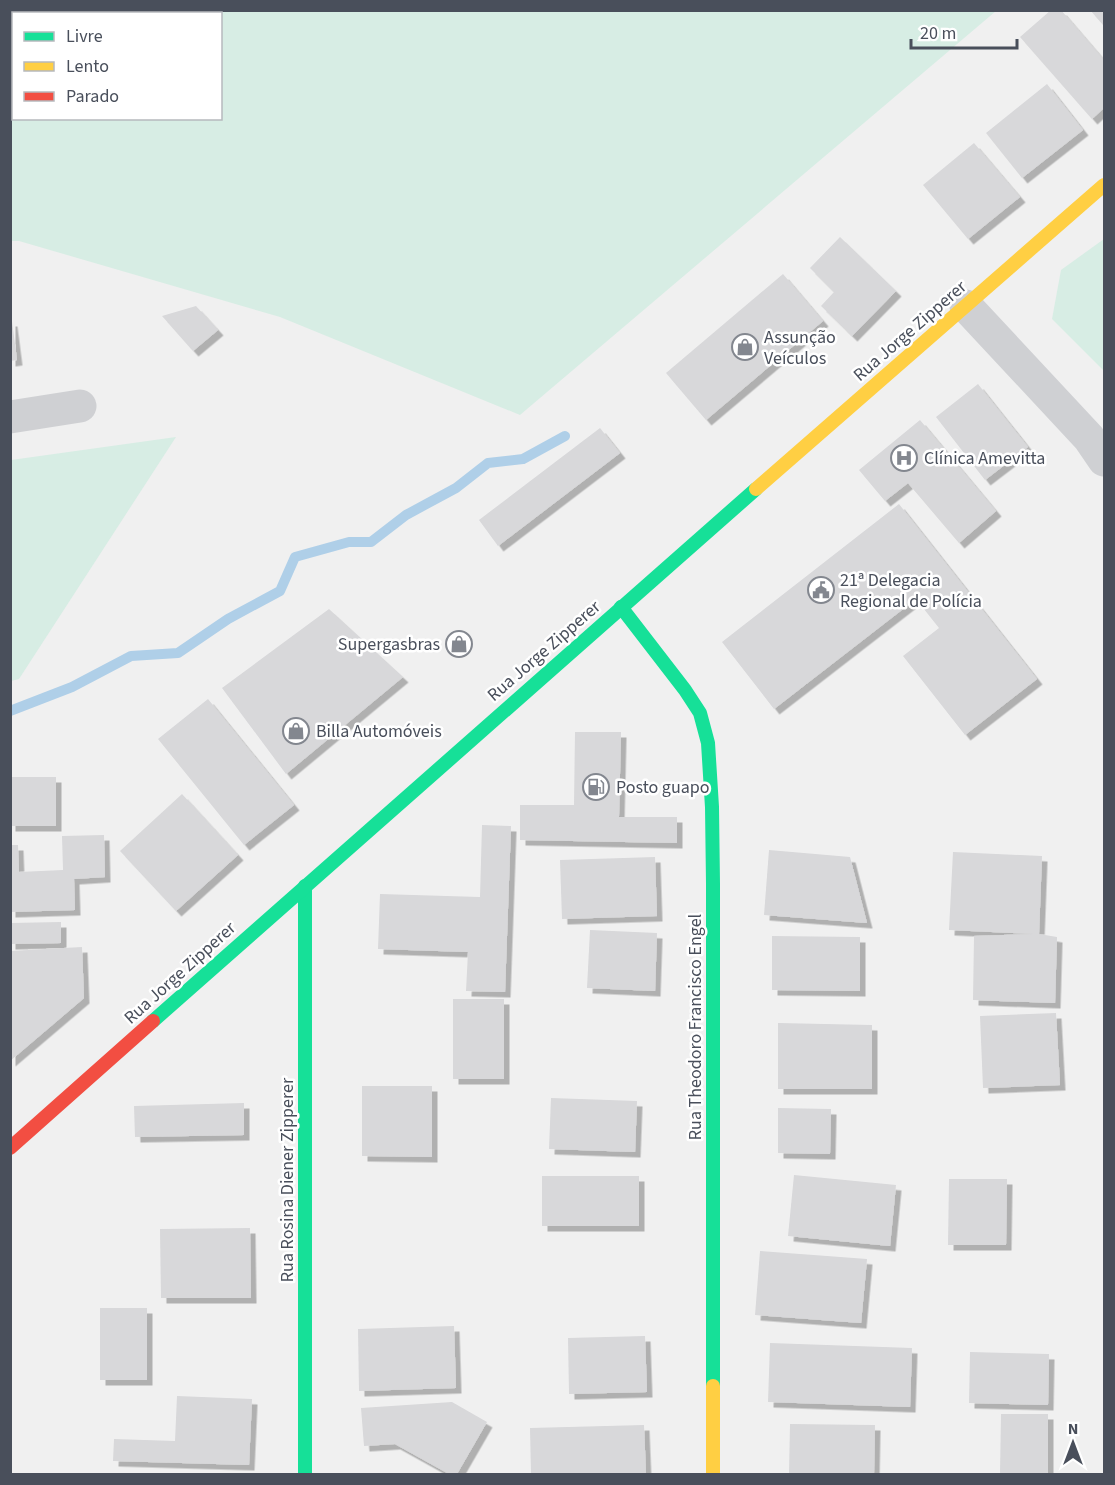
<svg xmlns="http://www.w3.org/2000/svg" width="1115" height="1485" font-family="'Source Sans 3',sans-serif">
  <defs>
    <filter id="shadow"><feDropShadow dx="5.5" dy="5.5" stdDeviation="0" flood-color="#0004"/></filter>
  </defs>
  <rect width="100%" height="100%" fill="#f0f0f0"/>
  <g fill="#d7ede4" fill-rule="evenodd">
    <path d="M10 11 11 10 996 11 520 415 280 317 19 241H11ZM14 14H220V118H14Z"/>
    <path d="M1104 239V371L1052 319 1061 270Z"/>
    <path d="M176 437 19 679 11 681V460Z"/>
  </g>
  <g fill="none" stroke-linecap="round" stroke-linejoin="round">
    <path stroke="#afcfe8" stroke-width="10" d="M10 711 72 687 131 656 178 653 228 619 280 591 295 557 349 542H371L406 515 456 488 488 463 523 459 565 436"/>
  </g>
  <g fill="#d8d8da" filter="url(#shadow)">
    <path d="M1051 10H1061L1104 60V108L1092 119 1020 37Z"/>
    <path d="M1090 10H1104V26Z"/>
    <path d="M1047 84 1083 130 1022 178 986 133Z"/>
    <path d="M974 143 1020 197 968 239 923 185Z"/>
    <path d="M840 237 896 291 852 336 821 306 834 292 810 268Z"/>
    <path d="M783 274 823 321 706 420 666 373Z"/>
    <path d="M196 306 218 330 193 351 162 316Z"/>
    <path d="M10 321H12L17 360 10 361Z"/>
    <path d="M978 384 1028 447 985 480 936 417Z"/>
    <path d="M920 420 996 511 959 543 908 483 885 501 859 470Z"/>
    <path d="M600 428 620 453 498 546 479 520Z"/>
    <path d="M899 504 1037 679 965 735 903 656 939 628 916 599 774 709 722 642Z"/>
    <path d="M329 609 403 677 286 774 222 688Z"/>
    <path d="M208 699 294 805 244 845 158 739Z"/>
    <path d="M575 732H621L619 817H677V843L520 840V805H574Z"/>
    <rect x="10" y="777" width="46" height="49"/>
    <path d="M182 794 238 855 176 911 120 851Z"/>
    <path d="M482 825 511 826 505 992 466 991 468 952 378 949 380 894 480 897Z"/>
    <path d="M104 835 105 877 74 879 75 910 10 912V845H18L19 872 63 870 62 836Z"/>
    <path d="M769 850 850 857 867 923 764 915Z"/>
    <path d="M953 852 1042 856 1039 934 1057 937 1055 1003 973 1000 974 936 1033 934 949 930Z"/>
    <path d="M655 857 657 916 562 919 560 860Z"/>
    <path d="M61 922V943L10 944V923Z"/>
    <path d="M590 930 657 933 655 991 587 988Z"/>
    <path d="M772 936 860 937V991L772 990Z"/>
    <path d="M82 947 84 998 10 1061V951Z"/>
    <rect x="453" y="999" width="51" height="80"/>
    <path d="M1056 1013 1060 1085 983 1088 980 1016Z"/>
    <path d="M778 1023 872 1025V1089H778Z"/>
    <path d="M362 1086H432V1157L362 1156Z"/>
    <path d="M551 1098 637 1101 635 1152 549 1149Z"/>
    <path d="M244 1103V1135L135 1137 134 1106Z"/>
    <path d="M778 1108 831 1109 830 1154 778 1153Z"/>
    <path d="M794 1175 896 1185 890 1246 788 1236Z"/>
    <rect x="542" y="1176" width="97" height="50"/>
    <path d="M949 1179H1007L1006 1245H948Z"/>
    <path d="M250 1228 251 1298H161L160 1229Z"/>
    <path d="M760 1251 867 1259 861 1323 755 1315Z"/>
    <rect x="100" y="1308" width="47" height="72"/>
    <path d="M454 1326 456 1388 359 1391 358 1329Z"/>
    <path d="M645 1336 647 1392 569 1394 568 1338Z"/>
    <path d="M770 1343 912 1348 910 1407 768 1402Z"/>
    <path d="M970 1352 1049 1354 1048 1405 969 1403Z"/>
    <path d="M177 1396 252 1399 249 1465 113 1461 114 1439 175 1441Z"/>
    <path d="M452 1402 487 1422 457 1474H449L395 1444 364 1446 361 1408Z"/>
    <path d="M1001 1414H1048V1474H1000Z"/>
    <path d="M790 1424 875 1425 874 1474H789Z"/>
    <path d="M644 1425 646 1474H531L530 1428Z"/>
  </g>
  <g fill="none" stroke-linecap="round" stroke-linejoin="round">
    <g stroke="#cfd0d3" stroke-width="33">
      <path d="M966 306 1089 438 1104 460"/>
      <path d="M10 417 80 406"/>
    </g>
    <g stroke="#16e098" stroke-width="14">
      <path d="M621 607 685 690 700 713 708 743 712 807 713 884V1386"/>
      <path d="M305 886V1474"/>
      <path d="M153 1021 756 489"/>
    </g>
    <g stroke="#ffcf43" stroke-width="14">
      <path d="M756 489 1104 185"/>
      <path d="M713 1386V1474"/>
    </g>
    <path stroke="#f24e42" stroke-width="14" d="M10 1148 153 1021"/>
  </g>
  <defs>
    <symbol id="shop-ring" viewBox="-11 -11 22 22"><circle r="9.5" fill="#fff" stroke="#83878f" stroke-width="1.5"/><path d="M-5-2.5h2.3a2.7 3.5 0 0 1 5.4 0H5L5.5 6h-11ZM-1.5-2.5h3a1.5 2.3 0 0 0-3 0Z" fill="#83878f"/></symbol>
    <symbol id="hospital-ring" viewBox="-11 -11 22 22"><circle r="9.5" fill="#fff" stroke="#83878f" stroke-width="1.5"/><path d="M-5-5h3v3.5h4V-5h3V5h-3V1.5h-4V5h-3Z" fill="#83878f"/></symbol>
    <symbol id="civic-ring" viewBox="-11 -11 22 22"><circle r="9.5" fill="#fff" stroke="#83878f" stroke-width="1.5"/><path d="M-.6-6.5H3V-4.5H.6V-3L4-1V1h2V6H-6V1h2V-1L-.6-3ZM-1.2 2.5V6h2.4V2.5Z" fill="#83878f"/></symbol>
    <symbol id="fuel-ring" viewBox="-11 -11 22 22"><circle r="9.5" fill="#fff" stroke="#83878f" stroke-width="1.5"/><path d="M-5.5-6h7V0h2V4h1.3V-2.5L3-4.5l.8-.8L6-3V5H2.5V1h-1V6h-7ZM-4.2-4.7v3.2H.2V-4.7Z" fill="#83878f"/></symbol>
  </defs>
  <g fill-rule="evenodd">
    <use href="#shop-ring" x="730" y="332" width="30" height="30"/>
    <use href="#hospital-ring" x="889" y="443" width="30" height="30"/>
    <use href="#civic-ring" x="806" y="575" width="30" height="30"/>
    <use href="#shop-ring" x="444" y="629" width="30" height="30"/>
    <use href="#shop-ring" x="281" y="716" width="30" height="30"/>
    <use href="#fuel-ring" x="581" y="772" width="30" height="30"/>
  </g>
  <g text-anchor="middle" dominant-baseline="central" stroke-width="5" stroke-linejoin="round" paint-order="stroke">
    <g font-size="18" fill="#494f5b" stroke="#fff">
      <text transform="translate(910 331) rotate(-41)">Rua Jorge Zipperer</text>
      <text transform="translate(544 651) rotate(-41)">Rua Jorge Zipperer</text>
      <text transform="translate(180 973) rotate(-42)">Rua Jorge Zipperer</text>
      <text transform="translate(695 1027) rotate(-90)">Rua Theodoro Francisco Engel</text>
      <text transform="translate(287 1180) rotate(-90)">Rua Rosina Diener Zipperer</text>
    </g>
    <g font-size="18" fill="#494f5b" stroke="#fff" text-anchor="start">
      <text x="764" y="337">Assunção<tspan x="764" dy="21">Veículos</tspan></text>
      <text x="924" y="458">Clínica Amevitta</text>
      <text x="840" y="580">21ª Delegacia<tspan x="840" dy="21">Regional de Polícia</tspan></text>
      <text x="440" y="644" text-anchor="end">Supergasbras</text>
      <text x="316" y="731">Billa Automóveis</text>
      <text x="616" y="787">Posto guapo</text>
    </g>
  </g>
  <rect width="1115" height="1485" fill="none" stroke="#494f5b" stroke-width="24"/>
  <rect x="12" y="12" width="210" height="108" fill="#ffffff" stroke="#b6b9bd" stroke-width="1.5"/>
  <rect x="24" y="32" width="30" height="9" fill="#16e098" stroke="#b6b9bd" stroke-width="1.5"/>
  <text x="66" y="42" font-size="18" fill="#494f5b">Livre</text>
  <rect x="24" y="62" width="30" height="9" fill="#ffcf43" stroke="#b6b9bd" stroke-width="1.5"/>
  <text x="66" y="72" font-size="18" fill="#494f5b">Lento</text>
  <rect x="24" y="92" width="30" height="9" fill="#f24e42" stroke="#b6b9bd" stroke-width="1.5"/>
  <text x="66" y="102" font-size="18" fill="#494f5b">Parado</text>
  <g transform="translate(1073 1443)" stroke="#ffffff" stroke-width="4.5" paint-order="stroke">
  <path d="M0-4.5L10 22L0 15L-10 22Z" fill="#494f5b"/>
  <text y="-9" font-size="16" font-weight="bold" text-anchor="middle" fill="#494f5b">N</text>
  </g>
  <path d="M911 39v9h106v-9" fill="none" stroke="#494f5b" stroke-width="3"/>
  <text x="920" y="39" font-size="18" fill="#494f5b" stroke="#ffffff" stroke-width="4.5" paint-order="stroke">20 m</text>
</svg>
